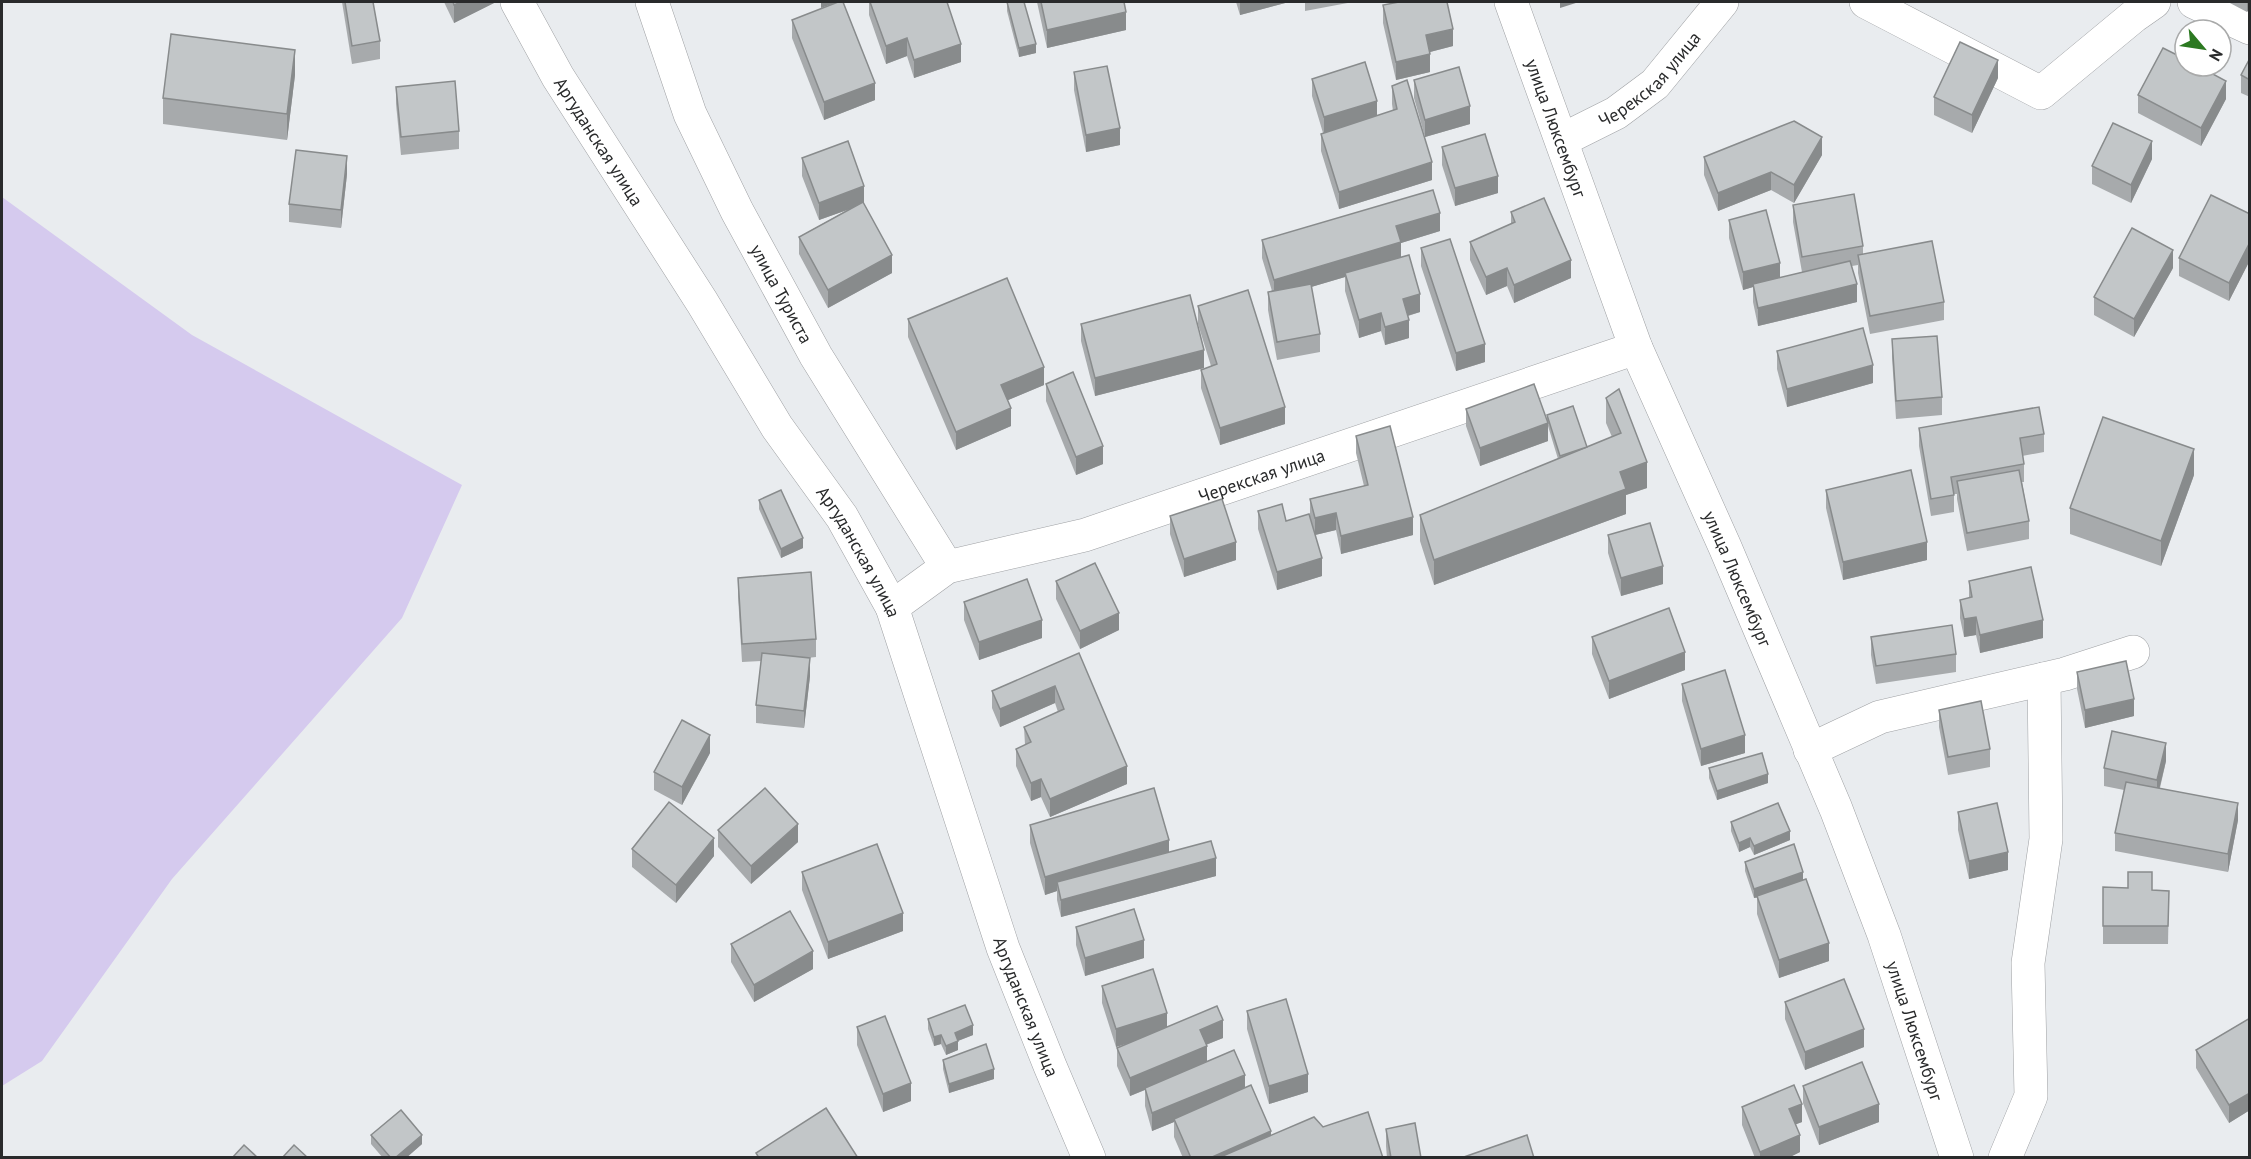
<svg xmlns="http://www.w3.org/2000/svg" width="2251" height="1159" font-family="'PT Sans',sans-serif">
  <rect width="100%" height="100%" fill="#e9ecef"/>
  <path fill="#d5caee" d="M2 197 192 335 462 485 402 618 172 879 42 1061 2 1086Z"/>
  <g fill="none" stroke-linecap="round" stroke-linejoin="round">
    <defs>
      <g id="minor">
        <path id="s1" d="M517 2 558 77 702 302 777 427 842 517 892 607 1003 948 1050 1066 1089 1158"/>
        <path id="s2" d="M652 2 690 114 737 211 816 356 947 567"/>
        <path id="s3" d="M1511 2 1636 348 1725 547 1836 809 1884 935 1957 1158"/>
        <path d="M1866 2 2041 93 2134 16 2154 2"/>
        <path d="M2194 2 2250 28"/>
        <path id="s4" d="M1562 140 1616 113 1655 84 1722 2"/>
        <path id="s5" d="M892 607 947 567 1085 535 1636 348"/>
        <path d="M1810 750 1880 717 2065 674 2133 652"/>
        <path d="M2005 1158 2031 1096 2028 963 2046 839 2044 679"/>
      </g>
    </defs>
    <use href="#minor" stroke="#9fa1a4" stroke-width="34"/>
    <use href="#minor" stroke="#fff" stroke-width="33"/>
  </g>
  <g fill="#a7aaac">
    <path d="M342 2H373L380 41V59L352 64Z"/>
    <path d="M444 2H496L454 23Z"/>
    <path d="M869 2H947L961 62 914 78 907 56 886 64 869 15Z"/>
    <path d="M1007 2 1036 53 1019 57 1007 11Z"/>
    <path d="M1037 2H1124L1126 30 1047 48Z"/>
    <path d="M1236 2H1289L1240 15Z"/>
    <path d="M1305 2H1353L1305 11Z"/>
    <path d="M2228 2H2250V7L2247 12Z"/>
    <path d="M1383 5 1453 46 1430 52V72L1396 80 1383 23Z"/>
    <path d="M792 20 875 100 824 120 792 38Z"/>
    <path d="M2250 58V97L2241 93V75Z"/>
    <path d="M1074 72 1120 145 1086 152 1074 90Z"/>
    <path d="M295 75 287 140 163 124V98Z"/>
    <path d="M1998 78 1972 133 1934 115V97Z"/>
    <path d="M1312 79 1377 116 1393 111 1392 104V86L1432 180 1339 209 1321 151V134L1323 133 1312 96Z"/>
    <path d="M1414 80 1470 124 1425 137 1414 98Z"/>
    <path d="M396 87 459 131V149L401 155 396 104Z"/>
    <path d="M2138 95 2226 99 2201 146 2138 113Z"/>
    <path d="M1442 147 1498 193 1455 206 1442 165Z"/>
    <path d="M1822 155 1794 203 1771 190 1718 211 1704 175V157Z"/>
    <path d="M802 158 864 204 892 273 828 308 799 254V237L847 210 819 220 802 176Z"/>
    <path d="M2152 159 2131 203 2092 184V166Z"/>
    <path d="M347 174 341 228 289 222V204Z"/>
    <path d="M1793 205 1863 246V254L1944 302V320L1870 334 1858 273V265L1852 266 1857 302 1758 326 1753 302V287L1743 290 1729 238V220L1780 278 1802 272 1793 222Z"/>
    <path d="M1511 212 1571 278 1514 303 1507 286 1486 295 1470 260V242L1511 224Z"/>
    <path d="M2250 214V260L2229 301 2179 276V258Z"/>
    <path d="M1440 231 1401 243V257L1420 312 1408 316 1409 338 1385 345 1381 331 1359 338 1345 291V277L1311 287 1320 334V352L1277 360 1268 310V292L1272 291 1262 258V240Z"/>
    <path d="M1421 248 1485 362 1456 371 1421 266Z"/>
    <path d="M2173 268 2134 337 2094 315V297Z"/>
    <path d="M1198 306 1285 424 1220 445 1201 388V370L1211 366 1198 324Z"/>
    <path d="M908 319 1044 385 1008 400 1011 426 956 450 908 337Z"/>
    <path d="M1081 324 1204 368 1095 396 1081 341Z"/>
    <path d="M1892 339 1942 397V415L1896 419 1892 357Z"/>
    <path d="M1777 351 1873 383 1787 407 1777 369Z"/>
    <path d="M1046 384 1103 464 1076 475 1046 401Z"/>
    <path d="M1606 398 1647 488 1626 495V514L1434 585 1420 541V515L1558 459 1548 426V441L1480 466 1466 426V409L1547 422V415L1587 447 1612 437 1606 423Z"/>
    <path d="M1919 428 2044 434V452L2022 456 2024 464V482H2022L2029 521V539L1967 551 1957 499V494H1954V512L1931 516 1919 446Z"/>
    <path d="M1356 436 1413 535 1341 554 1336 530 1315 535 1322 576 1277 590 1258 529V511L1286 521 1315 535 1310 517V499L1364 486 1356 453Z"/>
    <path d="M2194 475 2161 566 2070 534V508Z"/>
    <path d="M1826 490 1927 560 1843 580 1826 508Z"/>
    <path d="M759 500 803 548 781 558 759 509Z"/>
    <path d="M1170 516 1236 560 1184 577 1170 534Z"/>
    <path d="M1608 535 1663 584 1621 596 1608 553Z"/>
    <path d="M738 578 816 639V657L807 658 810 676 804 728 756 723V705L761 661 742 662 738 596Z"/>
    <path d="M1056 581 1119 630 1080 649 1056 599Z"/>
    <path d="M1969 581 2043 638 1980 653 1976 635 1964 637 1960 618V600L1969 598Z"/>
    <path d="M964 602 1042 638 979 660 964 620Z"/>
    <path d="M1592 637 1685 670 1609 699 1592 654Z"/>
    <path d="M1871 637 1956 654V672L1876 684 1871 655Z"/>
    <path d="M1079 653 1127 784 1050 817 1041 797 1031 801 1016 766V749L1025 745 1024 727 1058 712 1055 703 1000 727 992 708V691Z"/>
    <path d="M2077 672 2134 716 2085 728 2077 689Z"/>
    <path d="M1682 684 1745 753 1701 766 1682 701Z"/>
    <path d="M1939 710 1990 749V767L1948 775 1939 727Z"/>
    <path d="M710 753 682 805 654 790V772Z"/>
    <path d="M2166 761 2160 788 2238 820 2228 872 2115 851V833L2124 790 2104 786V768Z"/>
    <path d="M1709 768 1768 783 1717 800 1709 778Z"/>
    <path d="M1958 812 2008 870 1969 879 1958 830Z"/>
    <path d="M1731 822 1790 840 1754 855 1750 847 1739 852 1731 831Z"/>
    <path d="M1030 825 1169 852 1216 876 1061 917 1057 900V891L1045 895 1030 843Z"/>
    <path d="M718 830 798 842 751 884 718 847Z"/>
    <path d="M632 849 714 856 676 903 632 867Z"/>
    <path d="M1745 862 1803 880 1829 961 1779 978 1757 914V898H1754L1745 871Z"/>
    <path d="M802 872 903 931 828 959 802 890Z"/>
    <path d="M2103 887 2169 891 2168 944H2103Z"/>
    <path d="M1076 927 1144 958 1085 976 1076 945Z"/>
    <path d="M731 944 813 969 754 1002 731 962Z"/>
    <path d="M1102 986 1167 1027 1223 1038 1206 1045 1207 1061 1245 1087 1271 1135 1323 1127 1383 1158H1183L1174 1137V1122L1152 1131 1145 1106V1090L1130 1096 1117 1066V1048L1130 1042 1116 1047 1102 1003Z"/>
    <path d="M1785 1002 1864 1047 1805 1070 1785 1019Z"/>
    <path d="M1247 1011 1308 1092 1269 1104 1247 1029Z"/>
    <path d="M2250 1018V1110L2229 1123 2196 1068V1050Z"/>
    <path d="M928 1019 973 1035 958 1041V1050L946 1055 941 1044 934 1046 928 1029Z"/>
    <path d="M857 1027 911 1101 883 1112 857 1045Z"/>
    <path d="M943 1060 994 1079 949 1093 943 1069Z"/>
    <path d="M1803 1086 1879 1122 1819 1145 1803 1103Z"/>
    <path d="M1742 1107 1802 1122 1796 1124 1800 1152 1788 1158H1755L1742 1125Z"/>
    <path d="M1386 1129 1421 1158H1387L1386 1146Z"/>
    <path d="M371 1135 422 1144 406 1158H383L371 1144Z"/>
  </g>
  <g fill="#888b8c">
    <path d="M461 2H496L454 23V5Z"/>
    <path d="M821 2H838L821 8Z"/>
    <path d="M1240 2H1289L1240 15Z"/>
    <path d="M1560 2H1579L1560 8Z"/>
    <path d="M2247 2H2250V7L2247 12Z"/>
    <path d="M1126 12V30L1047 48V30Z"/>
    <path d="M1453 29V46L1426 53V35Z"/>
    <path d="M907 38V56L886 64V46Z"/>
    <path d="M961 44V62L914 78V60Z"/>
    <path d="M1036 44V53L1019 57V48Z"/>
    <path d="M295 50V75L287 140V114Z"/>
    <path d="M1430 54V72L1396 80V62Z"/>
    <path d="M1998 60V78L1972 133V115Z"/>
    <path d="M2226 81V99L2201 146V128Z"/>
    <path d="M875 83V100L824 120V102Z"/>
    <path d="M1377 101V118L1324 135V117Z"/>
    <path d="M1470 106V124L1425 137V120Z"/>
    <path d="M1120 128V145L1086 152V135Z"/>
    <path d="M1822 137V155L1794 203V185Z"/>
    <path d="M2152 141V159L2131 203V185Z"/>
    <path d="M347 156V174L341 228V210Z"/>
    <path d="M1432 162V180L1339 209V192Z"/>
    <path d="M1771 172V190L1718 211V193Z"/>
    <path d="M1498 176V193L1455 206V188Z"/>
    <path d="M864 186V204L819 220V203Z"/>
    <path d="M1440 213V231L1401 243V260L1345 273V277L1274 298V280L1396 226Z"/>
    <path d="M2250 242V260L2229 301V283Z"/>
    <path d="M2173 250V268L2134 337V319Z"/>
    <path d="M892 255V273L828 308V290Z"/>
    <path d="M1571 260V278L1514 303V285Z"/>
    <path d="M1780 263V280L1753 284V287L1743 290V272Z"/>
    <path d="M1507 268V286L1486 295V277Z"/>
    <path d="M1857 284V302L1758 326V308Z"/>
    <path d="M1420 294V312L1403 317V299Z"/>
    <path d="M1381 313V331L1359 338V320Z"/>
    <path d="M1409 320V338L1385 345V327Z"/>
    <path d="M1485 344V362L1456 371V353Z"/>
    <path d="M1204 350V368L1095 396V378Z"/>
    <path d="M1873 365V383L1787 407V389Z"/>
    <path d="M1044 367V385L1001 403V385Z"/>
    <path d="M1285 407V424L1220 445V428Z"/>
    <path d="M1011 408V426L956 450V432Z"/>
    <path d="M1548 423V441L1480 466V448Z"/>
    <path d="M1103 446V464L1076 475V457Z"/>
    <path d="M2194 449V475L2161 566V541Z"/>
    <path d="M1647 462V488L1626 495V514L1434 585V560L1620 472Z"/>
    <path d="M1336 513V530L1315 535V518Z"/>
    <path d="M1413 517V535L1341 554V536Z"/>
    <path d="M803 538V548L781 558V549Z"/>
    <path d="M1236 542V560L1184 577V559Z"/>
    <path d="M1927 542V560L1843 580V562Z"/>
    <path d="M1322 558V576L1277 590V572Z"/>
    <path d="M1663 566V584L1621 596V578Z"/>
    <path d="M1119 613V630L1080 649V631Z"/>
    <path d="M1976 617V635L1964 637V619Z"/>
    <path d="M1042 620V638L979 660V642Z"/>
    <path d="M2043 620V638L1980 653V635Z"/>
    <path d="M1685 652V670L1609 699V681Z"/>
    <path d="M810 658V676L804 728V711Z"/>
    <path d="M1055 686V703L1000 727V709Z"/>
    <path d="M2134 699V716L2085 728V710Z"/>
    <path d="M710 735V753L682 805V787Z"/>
    <path d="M1745 735V753L1701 766V749Z"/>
    <path d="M2166 743V761L2157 798V780Z"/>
    <path d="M1127 766V784L1050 817V799Z"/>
    <path d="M1768 774V783L1717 800V791Z"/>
    <path d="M1041 779V797L1031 801V783Z"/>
    <path d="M2238 803V820L2228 872V854Z"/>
    <path d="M798 824V842L751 884V866Z"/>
    <path d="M1790 831V840L1754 855V846Z"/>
    <path d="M714 838V856L676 903V885Z"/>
    <path d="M1750 838V847L1739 852V843Z"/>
    <path d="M1169 840V858L1057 882V891L1045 895V877Z"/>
    <path d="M2008 852V870L1969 879V861Z"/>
    <path d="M1216 858V876L1061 917V900Z"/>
    <path d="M1803 872V881L1754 898V889Z"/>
    <path d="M903 913V931L828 959V942Z"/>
    <path d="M1144 940V958L1085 976V958Z"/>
    <path d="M1829 943V961L1779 978V960Z"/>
    <path d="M813 951V969L754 1002V985Z"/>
    <path d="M1167 1013V1031L1116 1047V1029Z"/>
    <path d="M1223 1020V1038L1200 1047V1030Z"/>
    <path d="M973 1025V1035L955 1042V1033Z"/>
    <path d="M1864 1029V1047L1805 1070V1052Z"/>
    <path d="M941 1035V1044L934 1046V1037Z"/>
    <path d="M958 1041V1050L946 1055V1046Z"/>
    <path d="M1207 1046V1064L1130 1096V1078Z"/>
    <path d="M994 1069V1079L949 1093V1084Z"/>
    <path d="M1308 1074V1092L1269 1104V1086Z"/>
    <path d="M1245 1075V1093L1174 1119V1122L1152 1131V1113Z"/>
    <path d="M911 1083V1101L883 1112V1094Z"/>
    <path d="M2250 1093V1110L2229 1123V1105Z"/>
    <path d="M1802 1104V1122L1789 1127V1109Z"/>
    <path d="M1879 1104V1122L1819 1145V1127Z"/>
    <path d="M1271 1131V1148L1251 1158H1210Z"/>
    <path d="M422 1135V1144L406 1158H395Z"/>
    <path d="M1800 1135V1152L1788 1158H1760V1152Z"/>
  </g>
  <g fill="#c2c6c8" stroke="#888b8c" stroke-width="1.5">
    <path d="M345 2H373L380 41 352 46Z"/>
    <path d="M453 2H461L454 5Z"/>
    <path d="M838 2H843L875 83 824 102 792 20Z"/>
    <path d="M870 2H947L961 44 914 60 907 38 886 46Z"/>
    <path d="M1007 2H1024L1036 44 1019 48Z"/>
    <path d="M1041 2H1124L1126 12 1047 30Z"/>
    <path d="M1399 2H1447L1453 29 1426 35 1430 54 1396 62 1383 5Z"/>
    <path d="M171 34 295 50 287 114 163 98Z"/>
    <path d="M1960 42 1998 60 1972 115 1934 97Z"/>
    <path d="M2163 48 2185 59V66H2198L2226 81 2201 128 2138 95Z"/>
    <path d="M2250 58V80L2241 75Z"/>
    <path d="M1365 62 1377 101 1324 117 1312 79Z"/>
    <path d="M1107 66 1120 128 1086 135 1074 72Z"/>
    <path d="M1459 67 1470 106 1425 120 1414 80Z"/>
    <path d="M1407 80 1432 162 1339 192 1321 134 1397 109 1392 86Z"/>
    <path d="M455 81 459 131 401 137 396 87Z"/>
    <path d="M1794 121 1822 137 1794 185 1771 172 1718 193 1704 157Z"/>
    <path d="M2113 123 2152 141 2131 185 2092 166Z"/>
    <path d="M1485 134 1498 176 1455 188 1442 147Z"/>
    <path d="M848 141 864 186 819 203 802 158Z"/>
    <path d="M296 150 347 156 341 210 289 204Z"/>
    <path d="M1433 190 1440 213 1396 226 1401 242 1274 280 1262 240Z"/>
    <path d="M1854 194 1863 246 1802 257 1793 205Z"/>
    <path d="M2211 195 2250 214V242L2229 283 2179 258Z"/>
    <path d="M1544 198 1571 260 1514 285 1507 268 1486 277 1470 242 1515 222 1511 212Z"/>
    <path d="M863 202 892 255 828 290 799 237Z"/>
    <path d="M1766 210 1780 263 1743 272 1729 220Z"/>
    <path d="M2132 228 2173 250 2134 319 2094 297Z"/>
    <path d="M1450 239 1485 344 1456 353 1421 248Z"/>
    <path d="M1932 241 1944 302 1870 316 1858 255Z"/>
    <path d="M1409 255 1420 294 1403 299 1409 320 1385 327 1381 313 1359 320 1345 273Z"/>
    <path d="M1850 261 1857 284 1758 308 1753 284Z"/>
    <path d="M1007 278 1044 367 1001 385 1011 408 956 432 908 319Z"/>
    <path d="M1311 284 1320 334 1277 342 1268 292Z"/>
    <path d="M1248 290 1285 407 1220 428 1201 370 1217 364 1198 306Z"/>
    <path d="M1190 295 1204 350 1095 378 1081 324Z"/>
    <path d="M1863 328 1873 365 1787 389 1777 351Z"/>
    <path d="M1937 336 1942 397 1896 401 1892 339Z"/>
    <path d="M1073 372 1103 446 1076 457 1046 384Z"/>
    <path d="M1534 384 1548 423 1480 448 1466 409Z"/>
    <path d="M1619 389 1647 462 1620 472 1626 489 1434 560 1420 515 1621 433 1606 398Z"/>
    <path d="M1573 406 1587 447 1560 456 1547 415Z"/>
    <path d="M2039 407 2044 434 2020 438 2024 464 1951 477 1954 495 1931 499 1919 428Z"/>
    <path d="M2103 417 2194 449 2161 541 2070 508Z"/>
    <path d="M1390 426 1413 517 1341 536 1336 513 1315 518 1310 499 1368 485 1356 436Z"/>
    <path d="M1911 470 1927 542 1843 562 1826 490Z"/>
    <path d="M2019 470 2029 521 1967 533 1957 481Z"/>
    <path d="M781 490 803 538 781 549 759 500Z"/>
    <path d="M1222 499 1236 542 1184 559 1170 516Z"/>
    <path d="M1282 504 1286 521 1309 514 1322 558 1277 572 1258 511Z"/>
    <path d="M1650 523 1663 566 1621 578 1608 535Z"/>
    <path d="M1095 563 1119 613 1080 631 1056 581Z"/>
    <path d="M2031 567 2043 620 1980 635 1976 617 1964 619 1960 600 1972 597 1969 581Z"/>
    <path d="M811 572 816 639 742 644 738 578Z"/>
    <path d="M1027 579 1042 620 979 642 964 602Z"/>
    <path d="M1669 608 1685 652 1609 681 1592 637Z"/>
    <path d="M1952 625 1956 654 1876 666 1871 637Z"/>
    <path d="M762 653 810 658 804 711 756 705Z"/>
    <path d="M1079 653 1127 766 1050 799 1041 779 1031 783 1016 749 1031 742 1024 727 1064 709 1055 686 1000 709 992 691Z"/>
    <path d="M2126 661 2134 699 2085 710 2077 672Z"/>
    <path d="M1725 670 1745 735 1701 749 1682 684Z"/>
    <path d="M1981 701 1990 749 1948 757 1939 710Z"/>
    <path d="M682 720 710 735 682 787 654 772Z"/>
    <path d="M2112 731 2166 743 2157 780 2104 768Z"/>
    <path d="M1762 753 1768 774 1717 791 1709 768Z"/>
    <path d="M2126 782 2238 803 2228 854 2115 833Z"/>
    <path d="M765 788 798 824 751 866 718 830Z"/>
    <path d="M1154 788 1169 840 1045 877 1030 825Z"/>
    <path d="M669 802 714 838 676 885 632 849Z"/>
    <path d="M1778 803 1790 831 1754 846 1750 838 1739 843 1731 822Z"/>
    <path d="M1997 803 2008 852 1969 861 1958 812Z"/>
    <path d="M1211 841 1216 858 1061 900 1057 882Z"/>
    <path d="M877 844 903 913 828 942 802 872Z"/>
    <path d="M1794 844 1803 872 1754 889 1745 862Z"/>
    <path d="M2128 872H2152V890L2169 891 2168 926H2103V887L2128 888Z"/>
    <path d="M1806 879 1829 943 1779 960 1757 896Z"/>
    <path d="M1134 909 1144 940 1085 958 1076 927Z"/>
    <path d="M790 911 813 951 754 985 731 944Z"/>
    <path d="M1153 969 1167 1013 1116 1029 1102 986Z"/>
    <path d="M1844 979 1864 1029 1805 1052 1785 1002Z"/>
    <path d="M1286 999 1308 1074 1269 1086 1247 1011Z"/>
    <path d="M965 1005 973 1025 955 1033 958 1041 946 1046 941 1035 934 1037 928 1019Z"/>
    <path d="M1217 1006 1223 1020 1200 1030 1207 1046 1130 1078 1117 1048Z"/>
    <path d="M885 1016 911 1083 883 1094 857 1027Z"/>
    <path d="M2250 1018V1093L2229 1105 2196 1050Z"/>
    <path d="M986 1044 994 1069 949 1084 943 1060Z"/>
    <path d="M1234 1050 1245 1075 1152 1113 1145 1088Z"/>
    <path d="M1862 1062 1879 1104 1819 1127 1803 1086Z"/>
    <path d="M1251 1085 1271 1131 1210 1158H1191L1174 1119Z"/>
    <path d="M1794 1085 1802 1104 1789 1109 1800 1135 1760 1152 1742 1107Z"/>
    <path d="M826 1108 858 1158H759L756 1153Z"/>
    <path d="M401 1110 422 1135 395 1158H391L371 1135Z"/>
    <path d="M1368 1112 1383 1158H1218L1314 1117 1323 1127Z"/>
    <path d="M1415 1123 1421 1158H1391L1386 1129Z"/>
    <path d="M1527 1135 1534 1158H1461Z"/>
    <path d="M244 1145 258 1158H232Z"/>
    <path d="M294 1145 308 1158H282Z"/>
  </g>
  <g text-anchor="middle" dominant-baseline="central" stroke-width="6" stroke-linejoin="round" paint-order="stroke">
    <g font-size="18" fill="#292a2b" stroke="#fff">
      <text stroke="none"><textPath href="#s4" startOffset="108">Черекская улица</textPath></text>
      <text stroke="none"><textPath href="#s3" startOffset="134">улица Люксембург</textPath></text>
      <text stroke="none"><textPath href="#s1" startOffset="162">Аргуданская улица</textPath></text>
      <text stroke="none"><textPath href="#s2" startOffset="320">улица Туриста</textPath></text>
      <text stroke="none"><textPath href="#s5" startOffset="396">Черекская улица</textPath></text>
      <text stroke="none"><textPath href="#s1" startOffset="648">Аргуданская улица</textPath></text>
      <text stroke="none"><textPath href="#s3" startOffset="620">улица Люксембург</textPath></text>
      <text stroke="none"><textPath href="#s1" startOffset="1134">Аргуданская улица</textPath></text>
      <text stroke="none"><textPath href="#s3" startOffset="1106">улица Люксембург</textPath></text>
    </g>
  </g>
  <rect width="2251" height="1159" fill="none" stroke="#292a2b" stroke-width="6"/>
  <g transform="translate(2203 48) rotate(119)"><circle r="28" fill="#ffffff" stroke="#a9aaaa" stroke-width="1.5"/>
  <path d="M0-4.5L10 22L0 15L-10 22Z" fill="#2c7921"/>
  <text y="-9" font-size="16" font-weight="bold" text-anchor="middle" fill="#292a2b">N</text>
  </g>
</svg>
